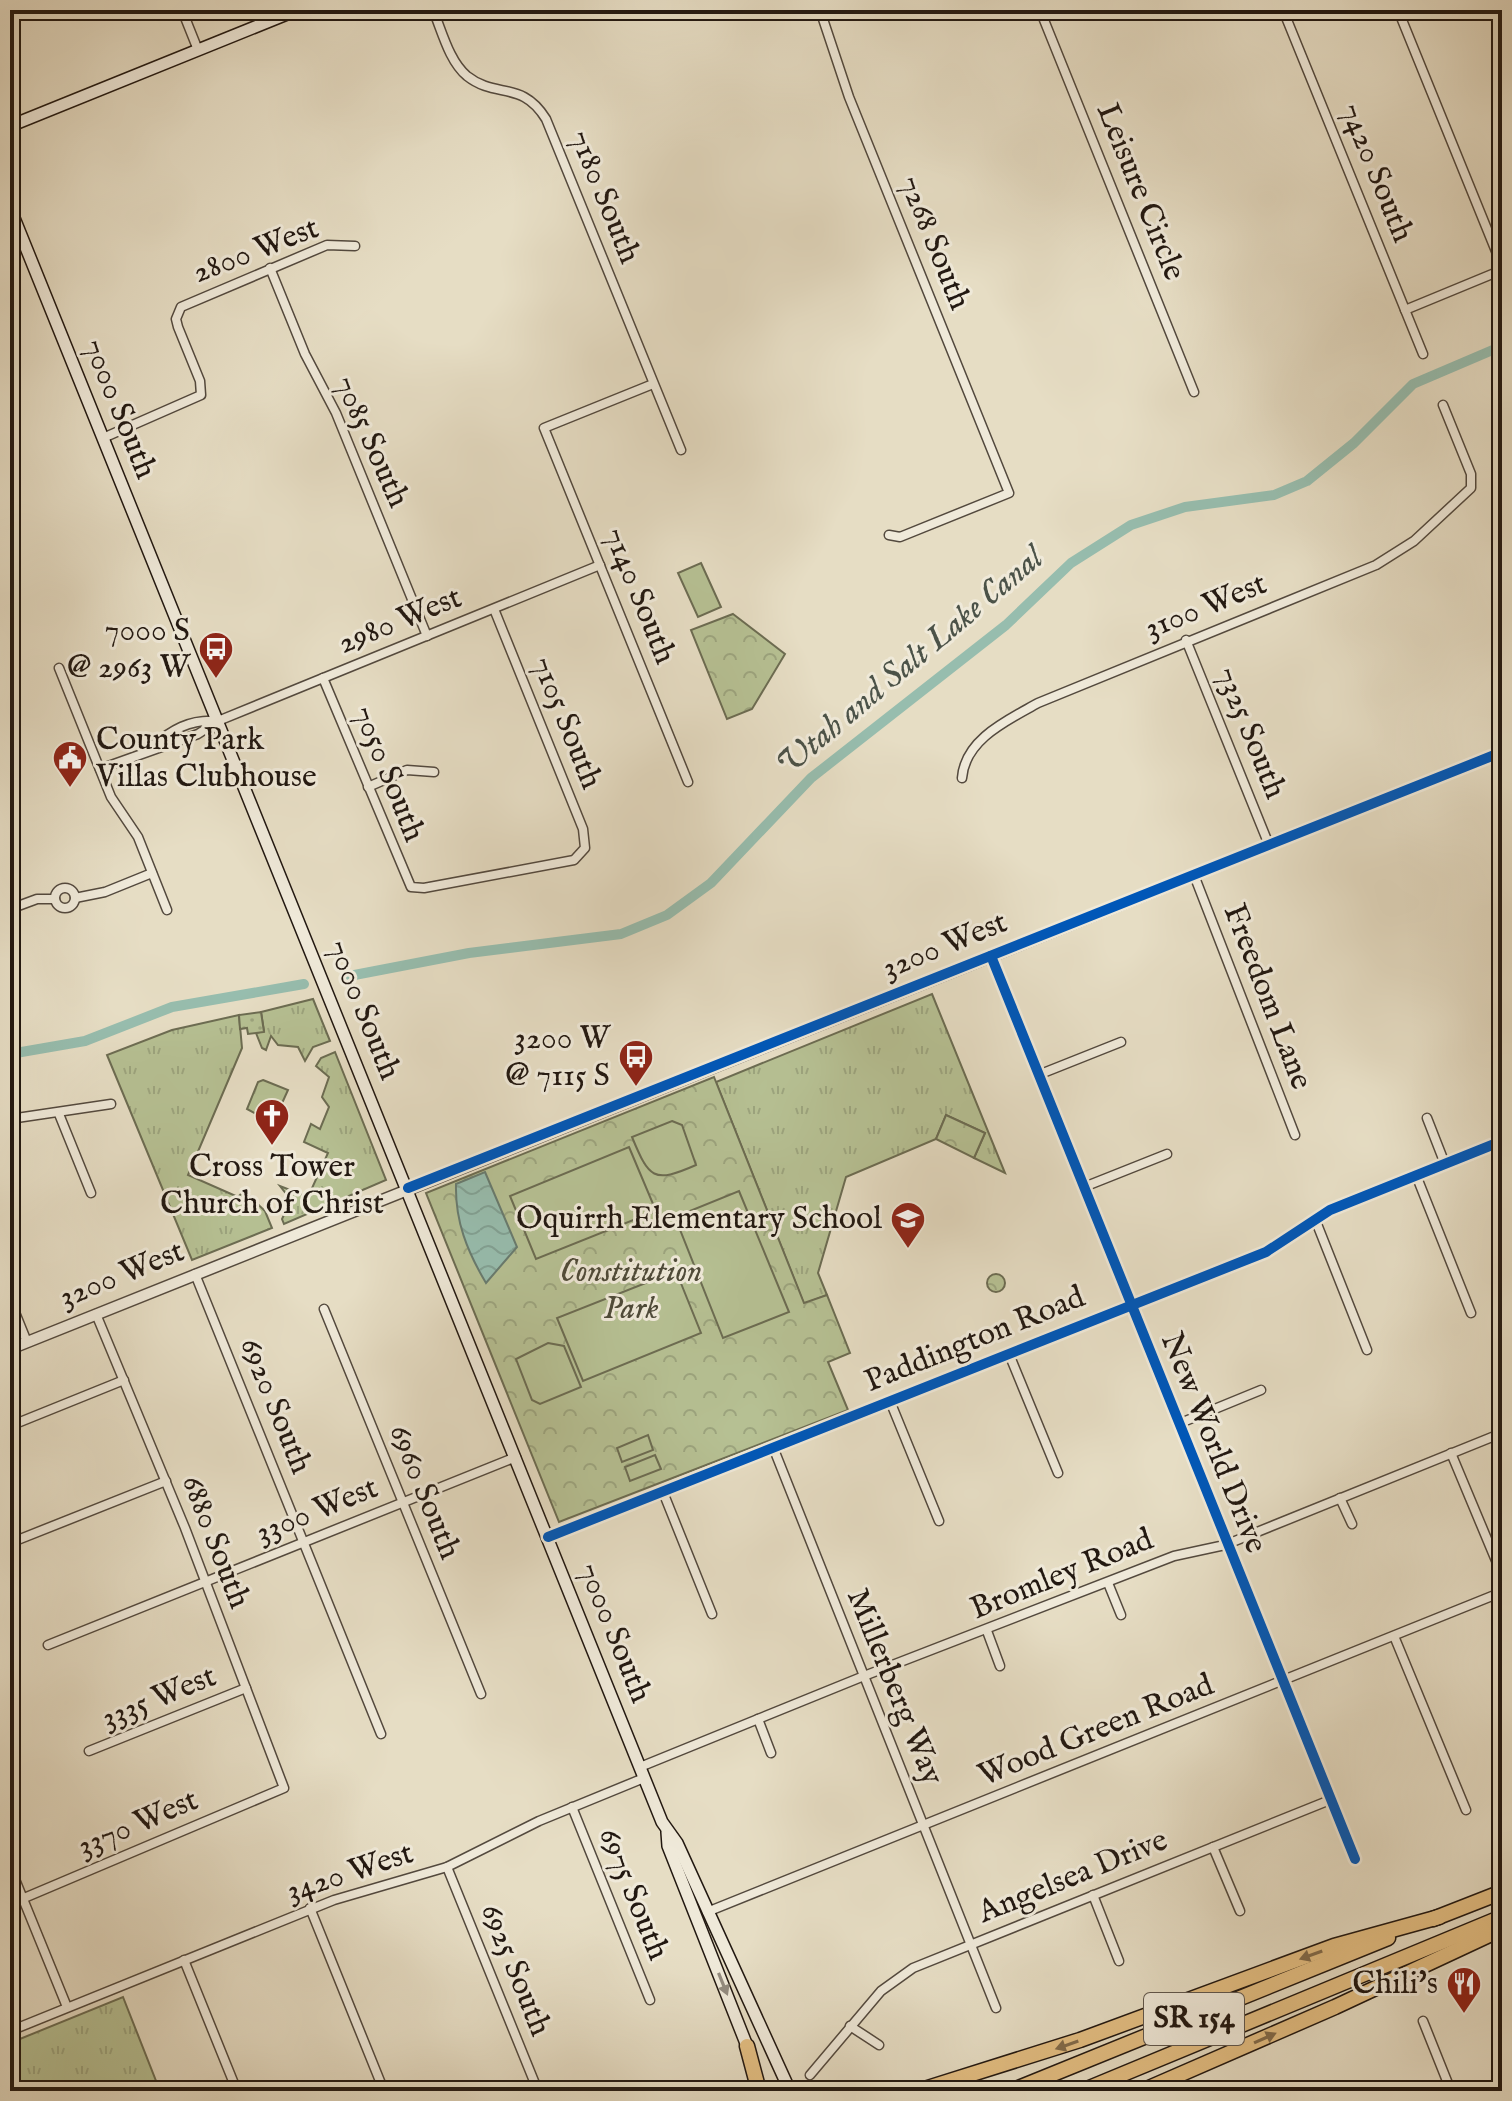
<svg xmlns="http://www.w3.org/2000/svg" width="1512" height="2101" font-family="'IM FELL English',serif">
  <defs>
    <pattern id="grass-tufts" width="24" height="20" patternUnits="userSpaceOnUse" patternTransform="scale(2)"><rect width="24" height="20" fill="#b6c093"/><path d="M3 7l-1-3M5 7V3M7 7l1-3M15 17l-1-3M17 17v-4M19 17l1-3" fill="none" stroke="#9ca47e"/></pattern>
    <pattern id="park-crowns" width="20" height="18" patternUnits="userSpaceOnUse" patternTransform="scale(2)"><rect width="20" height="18" fill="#b6c093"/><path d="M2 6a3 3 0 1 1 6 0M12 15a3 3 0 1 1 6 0" fill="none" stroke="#9ca47e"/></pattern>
    <pattern id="garden-dots" width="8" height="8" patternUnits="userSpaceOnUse" patternTransform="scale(2)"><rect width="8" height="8" fill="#b6c093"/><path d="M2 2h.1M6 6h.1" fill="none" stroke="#9ca47e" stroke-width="1.8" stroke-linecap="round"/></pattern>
    <pattern id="water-waves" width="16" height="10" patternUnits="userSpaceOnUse" patternTransform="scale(2)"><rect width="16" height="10" fill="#97bdae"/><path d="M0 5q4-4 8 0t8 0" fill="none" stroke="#82a295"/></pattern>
  </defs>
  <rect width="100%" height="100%" fill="#e6ddc4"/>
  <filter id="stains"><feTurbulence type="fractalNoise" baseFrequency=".0025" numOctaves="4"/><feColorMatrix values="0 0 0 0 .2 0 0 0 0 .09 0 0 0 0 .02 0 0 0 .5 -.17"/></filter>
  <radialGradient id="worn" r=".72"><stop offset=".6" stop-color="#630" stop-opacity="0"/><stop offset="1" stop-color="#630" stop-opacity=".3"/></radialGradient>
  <g fill="url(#grass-tufts)" stroke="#6c6c52" stroke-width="2">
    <path d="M932 994 1005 1173 974 1158 985 1133 946 1115 936 1139 846 1177 818 1273 827 1295 804 1304 716 1082Z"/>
    <path d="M313 999 330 1041 313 1047 305 1061 298 1047 278 1045 271 1036 266 1050 262 1048 256 1033 264 1031 261 1012Z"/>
    <path d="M239 1015 242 1048 188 1175 238 1197 244 1191 265 1211 272 1228 192 1260 107 1055 172 1030Z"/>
    <path d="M335 1052 386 1180 284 1224 282 1219 291 1200 280 1186 308 1197 328 1153 304 1142 311 1124 320 1129 329 1107 322 1097 329 1077 316 1066 321 1058Z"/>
    <path d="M263 1080 288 1090 273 1123 247 1109 258 1082Z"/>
    <path d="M123 1997 160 2091H10V2043Z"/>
  </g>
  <g fill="url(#park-crowns)" stroke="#6c6c52" stroke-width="2">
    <path d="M733 614 785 654 752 709 727 719 691 630Z"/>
    <path d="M714 1077 804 1303 827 1295 850 1353 828 1362 848 1410 559 1522 426 1193Z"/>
    <path d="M946 1115 985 1133 974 1158 936 1139Z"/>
    <circle cx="996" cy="1283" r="9"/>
  </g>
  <path fill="url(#garden-dots)" stroke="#6c6c52" stroke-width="2" d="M261 1012 264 1032 248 1034 247 1028 240 1029 239 1015Z"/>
  <g fill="#b6c093" stroke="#6c6c52" stroke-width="2">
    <path d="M701 563 721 607 698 617 678 573Z"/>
    <path d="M672 1121 682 1125 696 1165C653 1184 649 1178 632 1137Z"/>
    <path d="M629 1147 656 1211 536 1259 510 1196Z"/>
    <path d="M739 1191 789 1312 723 1338 675 1217Z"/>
    <path d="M676 1271 701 1333 583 1381 557 1318Z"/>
    <path d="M548 1343 564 1346 581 1387 540 1404 532 1400 516 1359Z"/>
    <path d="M648 1435 653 1450 622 1462 617 1448Z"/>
    <path d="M655 1455 661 1469 630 1481 625 1467Z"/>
  </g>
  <path fill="url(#water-waves)" stroke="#687b6f" stroke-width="2" d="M485 1172 517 1247 486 1283C467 1251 455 1221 456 1184Z"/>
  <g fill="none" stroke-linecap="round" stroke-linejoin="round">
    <g stroke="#97bdae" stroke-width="10">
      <path d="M344 977 469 953 621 934 667 915 711 883 811 778 1006 625 1071 563 1131 525 1185 507 1274 495 1307 481 1354 443 1413 384 1502 346"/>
      <path d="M10 1054 85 1041 172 1007 304 984"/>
    </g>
    <defs>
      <g id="minor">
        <path d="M182 10 198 50"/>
        <path d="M433 10C442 31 449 61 467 76 496 99 522 80 546 119L681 450"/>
        <path d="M820 10 849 97 1009 493 900 537 889 535"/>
        <path d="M1040 10 1194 392"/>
        <path d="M1283 10 1423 354"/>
        <path d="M1398 10 1502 266"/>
        <path d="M270 268 305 354 336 413 427 636"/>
        <path d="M1405 310 1502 270"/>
        <path d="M653 384 544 428 688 782"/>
        <path d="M103 438 201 395 200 381 178 327 176 319 181 307 327 245 355 246"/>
        <path d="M1186 640 1269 845"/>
        <path d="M59 668 111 797 138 837 167 910"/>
        <path d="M323 678 411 887 424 888 574 860 585 848 583 829 494 609"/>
        <path d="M151 747C172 730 189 719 217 721"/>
        <path d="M100 769 198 734 218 721 600 565"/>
        <path d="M962 778C965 739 1008 720 1038 703L1376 565 1414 541 1471 488V474L1443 405"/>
        <path d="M368 787 407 770 434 772"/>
        <path d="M1194 875 1295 1135"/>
        <circle cx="65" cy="898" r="10"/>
        <path d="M75 898 105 892 152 873"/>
        <path d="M10 909 37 899H55"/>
        <path d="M991 956 1355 1859"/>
        <path d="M1038 1075 1121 1042"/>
        <path d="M59 1114 91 1193"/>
        <path d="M1427 1118 1445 1164"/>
        <path d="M10 1119 111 1104"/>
        <path d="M1416 1175 1471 1313"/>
        <path d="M1084 1187 1167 1154"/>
        <path d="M1315 1219 1367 1350"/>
        <path d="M195 1274 381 1734"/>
        <path d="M10 1300 27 1342"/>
        <path d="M324 1309 481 1694"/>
        <path d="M1009 1354 1058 1473"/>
        <path d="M890 1401 939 1521"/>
        <path d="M1178 1424 1261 1390"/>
        <path d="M10 1426 124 1380"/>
        <path d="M773 1447 996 2008"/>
        <path d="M1451 1453 1502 1575"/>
        <path d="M663 1492 712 1614"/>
        <path d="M1340 1498 1352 1524"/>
        <path d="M548 1537 1266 1252 1330 1210 1502 1141"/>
        <path d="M10 1543 166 1481"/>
        <path d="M1108 1583 1121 1615"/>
        <path d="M987 1631 1000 1666"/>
        <path d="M1394 1636 1466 1810"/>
        <path d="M48 1645 516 1457"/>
        <path d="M758 1719 771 1753"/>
        <path d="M89 1751 246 1688"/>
        <path d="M640 1767 864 1676 1174 1556 1225 1545 1502 1433"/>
        <path d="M572 1807 650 2000"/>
        <path d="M1213 1847 1240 1911"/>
        <path d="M10 1867 67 2007"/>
        <path d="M447 1867 538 2091"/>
        <path d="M1093 1895 1119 1961"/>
        <path d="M10 1904 284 1788 185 1528 96 1314"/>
        <path d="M310 1908 384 2091"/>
        <path d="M707 1912 1502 1592"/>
        <path d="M184 1960 237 2091"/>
        <path d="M1423 2021 1451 2091"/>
        <path d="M850 2026 879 2045"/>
        <path d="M10 2031 334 1900 447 1867 539 1821 644 1778"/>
        <path d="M810 2075 881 1991 913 1968 1330 1800"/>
      </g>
      <path id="tertiary" d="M10 1349 1502 752"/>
      <g id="secondary">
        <path d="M10 126 297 10"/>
        <path d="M10 208 662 1822 677 1843 790 2091"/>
        <path d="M667 1832 668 1846 749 2051"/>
      </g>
      <g id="motorway">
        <path d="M1433 1919 1502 1892"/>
        <path d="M747 2046 759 2091"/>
        <path d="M918 2091 1080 2040 1334 1946 1439 1917"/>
        <path d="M1011 2091 1388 1938"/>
        <path d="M1082 2091 1502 1917"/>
        <path d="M1142 2091 1335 2007 1502 1929"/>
      </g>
    </defs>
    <use href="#minor" stroke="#53493e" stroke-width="11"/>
    <use href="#tertiary" stroke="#53493e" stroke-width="13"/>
    <use href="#secondary" stroke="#221811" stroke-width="14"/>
    <use href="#motorway" stroke="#221811" stroke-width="17"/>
    <use href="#minor" stroke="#efe9d9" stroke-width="8"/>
    <use href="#tertiary" stroke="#efe9d9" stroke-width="10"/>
    <use href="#secondary" stroke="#efe9d9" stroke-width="11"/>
    <use href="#motorway" stroke="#e3be82" stroke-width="14"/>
    <defs>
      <g id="cycleway">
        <path d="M991 956 1355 1859"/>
        <path d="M408 1188 1502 752"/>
        <path d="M548 1537 1266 1252 1330 1210 1502 1141"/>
      </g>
    </defs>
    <use href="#cycleway" stroke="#efe9d9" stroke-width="15"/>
    <use href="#cycleway" stroke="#0057b8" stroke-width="10"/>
  </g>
  <defs><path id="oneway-solid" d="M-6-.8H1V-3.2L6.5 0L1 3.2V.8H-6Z" transform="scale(2)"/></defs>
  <g fill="#826b4a">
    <use href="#oneway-solid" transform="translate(1311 1955) rotate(160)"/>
    <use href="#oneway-solid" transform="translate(1265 2038) rotate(-24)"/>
    <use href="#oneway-solid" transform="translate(1067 2045) rotate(161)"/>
  </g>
  <use fill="#938b7f" href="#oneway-solid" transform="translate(723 1984) rotate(68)"/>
  <defs>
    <symbol id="bus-pin" viewBox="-11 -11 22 30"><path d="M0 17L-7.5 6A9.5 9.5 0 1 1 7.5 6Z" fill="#8f2418" stroke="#efe9d9"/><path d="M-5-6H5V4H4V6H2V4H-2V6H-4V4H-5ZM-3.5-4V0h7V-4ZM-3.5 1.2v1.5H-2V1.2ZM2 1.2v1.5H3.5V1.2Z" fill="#fff"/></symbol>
    <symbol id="civic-pin" viewBox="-11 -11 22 30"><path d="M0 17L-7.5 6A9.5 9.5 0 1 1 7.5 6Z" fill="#8f2418" stroke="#efe9d9"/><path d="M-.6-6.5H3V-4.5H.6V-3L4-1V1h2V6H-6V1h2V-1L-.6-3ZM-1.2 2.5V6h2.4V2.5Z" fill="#fff"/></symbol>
    <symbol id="church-pin" viewBox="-11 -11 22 30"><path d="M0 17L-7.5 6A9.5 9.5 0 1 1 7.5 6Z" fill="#8f2418" stroke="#efe9d9"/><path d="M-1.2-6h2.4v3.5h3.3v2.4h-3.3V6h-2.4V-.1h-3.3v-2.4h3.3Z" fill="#fff"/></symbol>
    <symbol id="school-pin" viewBox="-11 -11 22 30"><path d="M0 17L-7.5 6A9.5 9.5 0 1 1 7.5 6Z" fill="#8f2418" stroke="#efe9d9"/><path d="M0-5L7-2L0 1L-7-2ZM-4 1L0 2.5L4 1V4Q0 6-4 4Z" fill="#fff"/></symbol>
    <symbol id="restaurant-pin" viewBox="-11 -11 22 30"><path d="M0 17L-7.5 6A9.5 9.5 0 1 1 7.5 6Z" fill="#8f2418" stroke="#efe9d9"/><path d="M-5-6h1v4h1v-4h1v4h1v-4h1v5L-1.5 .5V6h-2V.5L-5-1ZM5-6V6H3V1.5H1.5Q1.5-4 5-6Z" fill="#fff"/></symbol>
  </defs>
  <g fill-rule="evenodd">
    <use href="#bus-pin" x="196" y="629" width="40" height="54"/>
    <use href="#civic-pin" x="50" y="738" width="40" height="54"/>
    <use href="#bus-pin" x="616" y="1037" width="40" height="54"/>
    <use href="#church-pin" x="252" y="1096" width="40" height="54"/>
    <use href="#school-pin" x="888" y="1199" width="40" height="54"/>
    <use href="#restaurant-pin" x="1444" y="1964" width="40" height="54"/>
  </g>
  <g text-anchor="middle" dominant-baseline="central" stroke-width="6" stroke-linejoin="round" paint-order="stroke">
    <rect fill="#efe9d9" stroke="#60574d" stroke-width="2" x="1144" y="1993" width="100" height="52" rx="6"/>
    <g font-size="30" font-weight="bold" fill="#221811">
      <text x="1194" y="2019">SR 154</text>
    </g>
    <g font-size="32" fill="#221811" stroke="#efe9d9">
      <text transform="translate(1376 173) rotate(68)">7420 South</text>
      <text transform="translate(1140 192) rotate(68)">Leisure Circle</text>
      <text transform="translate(604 197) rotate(68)">7180 South</text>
      <text transform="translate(934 243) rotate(68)">7268 South</text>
      <text transform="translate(256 251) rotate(-21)">2800 West</text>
      <text transform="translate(119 409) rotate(68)">7000 South</text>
      <text transform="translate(371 442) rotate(66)">7085 South</text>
      <text transform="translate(639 596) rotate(68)">7140 South</text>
      <text transform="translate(1206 607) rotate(-22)">3100 West</text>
      <text transform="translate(400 621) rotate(-22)">2980 West</text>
      <text transform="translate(566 723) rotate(68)">7105 South</text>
      <text transform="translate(1250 733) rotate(68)">7325 South</text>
      <text transform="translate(388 774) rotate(68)">7050 South</text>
      <text transform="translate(945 946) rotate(-22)">3200 West</text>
      <text transform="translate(1267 997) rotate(69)">Freedom Lane</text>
      <text transform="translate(363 1010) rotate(68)">7000 South</text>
      <text transform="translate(122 1275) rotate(-22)">3200 West</text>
      <text transform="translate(975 1340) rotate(-22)">Paddington Road</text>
      <text transform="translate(275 1406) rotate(68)">6920 South</text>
      <text transform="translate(1213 1443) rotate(68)">New World Drive</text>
      <text transform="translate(424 1492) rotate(68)">6960 South</text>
      <text transform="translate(317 1511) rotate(-22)">3300 West</text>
      <text transform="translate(215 1542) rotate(69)">6880 South</text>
      <text transform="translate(1062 1575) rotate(-22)">Bromley Road</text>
      <text transform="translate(614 1633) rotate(68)">7000 South</text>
      <text transform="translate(894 1687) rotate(68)">Millerberg Way</text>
      <text transform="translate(159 1698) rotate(-22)">3335 West</text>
      <text transform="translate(1096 1731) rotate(-22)">Wood Green Road</text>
      <text transform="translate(138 1824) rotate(-23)">3370 West</text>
      <text transform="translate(350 1873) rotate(-18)">3420 West</text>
      <text transform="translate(1073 1877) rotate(-22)">Angelsea Drive</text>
      <text transform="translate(633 1894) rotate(68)">6975 South</text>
      <text transform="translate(515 1970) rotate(68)">6925 South</text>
    </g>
    <g font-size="32" fill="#221811" stroke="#efe9d9" text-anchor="end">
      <text x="190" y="631">7000 S<tspan x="190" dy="37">@ 2963 W</tspan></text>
      <text x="96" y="740" text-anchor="start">County Park<tspan x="96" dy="37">Villas Clubhouse</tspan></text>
      <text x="610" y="1039">3200 W<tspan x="610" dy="37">@ 7115 S</tspan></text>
      <text x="272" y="1167" text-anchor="middle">Cross Tower<tspan x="272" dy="37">Church of Christ</tspan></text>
      <text x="882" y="1219">Oquirrh Elementary School</text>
      <text x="1438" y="1984">Chili's</text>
    </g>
    <g font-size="32" font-style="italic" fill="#4e4a38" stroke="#efe9d9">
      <text x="631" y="1272">Constitution<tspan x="631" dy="37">Park</tspan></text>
    </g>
    <g font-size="34" font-style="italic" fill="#4b5248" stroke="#efe9d9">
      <text transform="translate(910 662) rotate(-40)">Utah and Salt Lake Canal</text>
    </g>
  </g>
  <rect width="1512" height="2101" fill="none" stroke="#e6ddc4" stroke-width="40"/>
  <rect x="12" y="12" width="1488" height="2077" fill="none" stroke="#221811" stroke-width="4"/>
  <rect x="20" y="20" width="1472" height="2061" fill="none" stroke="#221811" stroke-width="2"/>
  <rect width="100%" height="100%" filter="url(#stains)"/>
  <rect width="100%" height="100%" fill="url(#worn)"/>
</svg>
